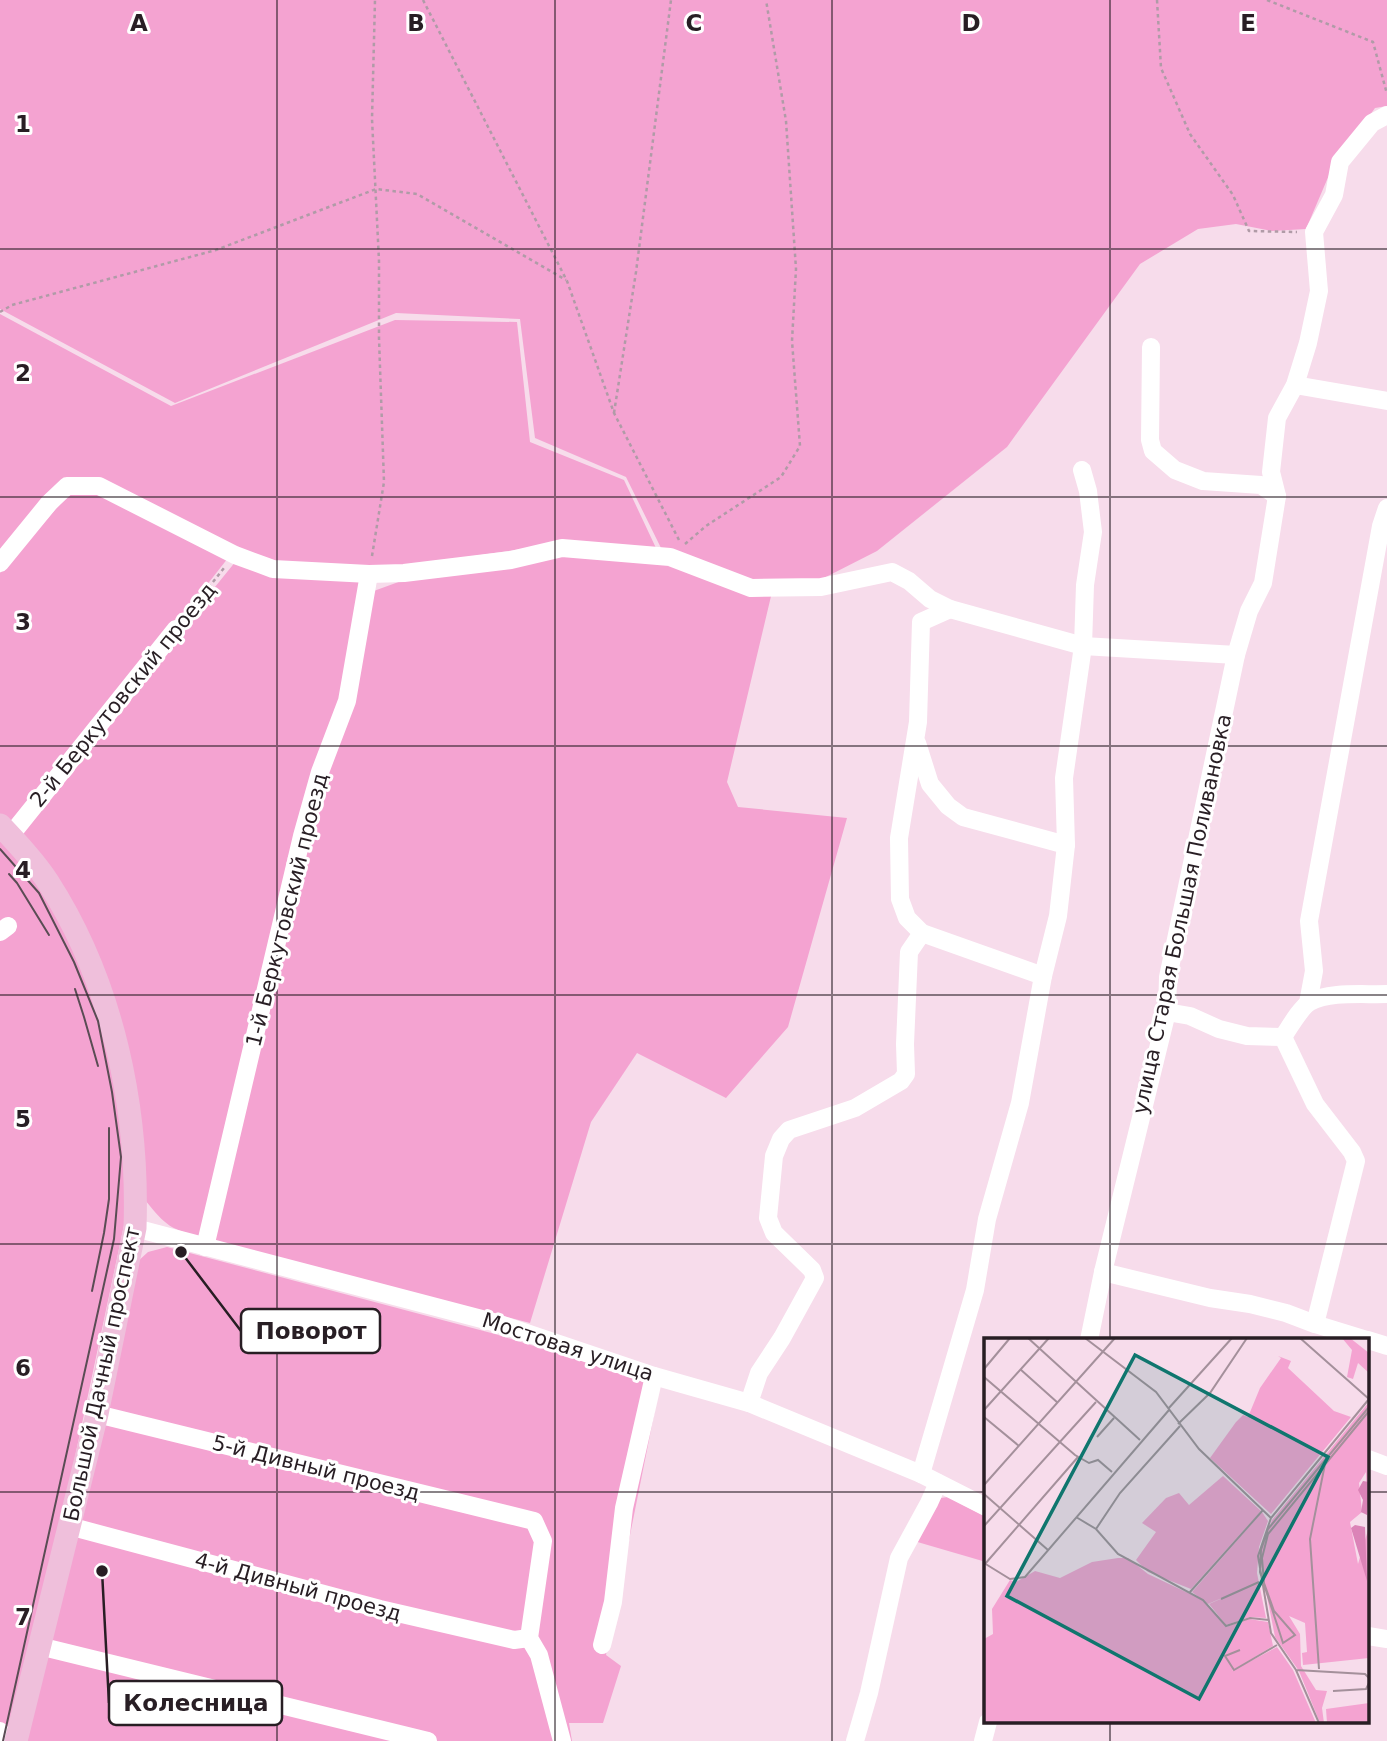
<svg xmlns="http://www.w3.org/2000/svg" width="1387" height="1741" font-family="'DejaVu Sans',sans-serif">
  <rect width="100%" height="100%" fill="#f7dceb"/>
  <g fill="#f4a3d1">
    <path d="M0 0H1387V106L1375 108 1332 168 1306 229 1272 231 1236 224 1198 229 1140 264 1007 447 877 551 820 580H751L662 550 626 477 535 438 520 319 396 313 175 403 0 309Z"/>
    <path d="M0 314 171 406 395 320 517 322 530 442 624 480 656 548 557 544 405 566 275 565 98 483 63 482 0 555Z"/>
    <path d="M97 491 228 558 129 684 12 827 0 815V573L69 494Z"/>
    <path d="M562 552 667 561 772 592 727 782 738 807 847 818 788 1027 726 1098 637 1053 591 1122 530 1323 212 1241 304 846 371 592 404 580Z"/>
    <path d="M236 561 361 580 356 632 203 1237C171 1230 166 1226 145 1200L120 1031 16 833Z"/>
    <path d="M0 836 41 885 74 946 107 1036 126 1160 124 1225 61 1523 7 1741H0Z"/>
    <path d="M167 1247 495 1334 660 1385 606 1655 621 1666 603 1723H569L572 1741H25L136 1263 148 1252Z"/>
    <path d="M948 1497 986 1517V1562L914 1541 941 1498Z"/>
  </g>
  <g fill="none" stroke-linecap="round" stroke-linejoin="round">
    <g stroke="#b09ba7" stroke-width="2.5" stroke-dasharray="3.5 3.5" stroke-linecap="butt">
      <path d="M423 0 567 281 614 413 680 542"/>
      <path d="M1157 0 1161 68 1190 134 1233 195 1249 231 1297 232"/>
      <path d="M1267 0 1373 42 1387 94"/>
      <path d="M0 312 12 305 216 250 376 189 417 194 566 280"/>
      <path d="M614 413 636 272 671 0"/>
      <path d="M685 544 706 526 781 477 800 446 792 341 796 269 786 121 766 0"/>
      <path d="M372 556 384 482 379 338V261L372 119 375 0"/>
      <path d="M187 615 224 568"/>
    </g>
    <g stroke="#fff" stroke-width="18">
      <path d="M1151 347 1150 440 1153 451 1175 470 1203 481 1261 485 1277 496"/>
      <path d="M1295 385 1387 401"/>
      <path d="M0 563 49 503 67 486H99L235 555 273 569 369 574 404 573 511 560 562 548 670 557 751 588 821 587 892 572 909 581 930 599 950 609 1083 646 1236 655"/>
      <path d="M950 609 921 622 918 722 899 838 900 899 907 918 922 933 1043 976"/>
      <path d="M917 743 930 784 948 806 963 817 1066 845"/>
      <path d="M10 836 176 629"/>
      <path d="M0 932 8 926"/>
      <path d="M1308 1003 1314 971 1309 921 1381 526 1387 508"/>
      <path d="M1167 1012 1190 1016 1219 1029 1247 1036 1283 1037C1289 1028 1301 1007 1310 1002 1329 991 1365 995 1387 994"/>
      <path d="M1283 1037 1315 1104 1352 1152 1356 1161 1315 1324"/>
      <path d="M135 1228 497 1323 654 1376 749 1403 921 1474 986 1507"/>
      <path d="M205 1247 302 836 320 772 347 701 369 574"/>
      <path d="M1103 1272 1210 1298 1250 1304 1286 1313 1315 1324 1367 1340"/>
      <path d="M1089 1340 1103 1272 1167 1012 1168 977 1236 655 1249 611 1263 583 1277 496 1271 472 1277 418 1295 385 1308 343 1319 291 1314 232 1334 195 1340 162 1372 123 1387 115"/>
      <path d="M1368 1340 1387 1346"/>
      <path d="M749 1403 759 1373 782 1338 815 1278 812 1270 774 1233 768 1218 774 1156 781 1139 789 1130 855 1108 901 1081 906 1074 905 1044 909 952 922 933"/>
      <path d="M97 1414 534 1521 543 1541 529 1638 539 1655 562 1741"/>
      <path d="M1368 1459 1387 1466"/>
      <path d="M921 1474 975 1290 987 1219 1020 1103 1043 976 1058 916 1066 845 1064 778 1083 646 1085 585 1093 532 1088 491 1082 470"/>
      <path d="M69 1526 380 1609 514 1640 529 1638"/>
      <path d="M1368 1636 1387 1639"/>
      <path d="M602 1645 613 1602 624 1508 654 1376"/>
      <path d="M39 1646 428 1741"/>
      <path d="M0 1731 5 1741"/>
      <path d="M855 1741 869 1693 899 1558 929 1503 938 1483"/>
      <path d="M983 1741 988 1722"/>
    </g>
    <path stroke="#efbfdb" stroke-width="23" d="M0 825C17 843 35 862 48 882 113 983 139 1109 135 1228L97 1414 16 1741"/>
    <g stroke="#5a4c54" stroke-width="2">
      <path d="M0 849 39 893 74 962 98 1021 112 1092 121 1157 114 1239 3 1741"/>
      <path d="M9 874 17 883 49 935"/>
      <path d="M75 989 84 1017 98 1066"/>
      <path d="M92 1291 104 1233 109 1199V1128"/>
    </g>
  </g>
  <path fill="none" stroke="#281e24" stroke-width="2" stroke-opacity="0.55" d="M277 0V1741M555 0V1741M832 0V1741M1110 0V1340M0 249H1387M0 497H1387M0 746H1387M0 995H1387M0 1244H1387M0 1492H986M1368 1492H1387M1110 1722V1741"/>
  <g text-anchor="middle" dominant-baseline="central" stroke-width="6" stroke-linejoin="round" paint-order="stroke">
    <g font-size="21" fill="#281e24" stroke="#fff">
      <text transform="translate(123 695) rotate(-51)">2-й Беркутовский проезд</text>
      <text transform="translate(287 910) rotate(-76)">1-й Беркутовский проезд</text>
      <text transform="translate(1182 914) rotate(-78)">улица Старая Большая Поливановка</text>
      <text transform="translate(568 1347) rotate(18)">Мостовая улица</text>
      <text transform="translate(102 1374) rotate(-78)">Большой Дачный проспект</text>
      <text transform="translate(316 1468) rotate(14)">5-й Дивный проезд</text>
      <text transform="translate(298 1587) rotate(15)">4-й Дивный проезд</text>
    </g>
  </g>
  <g transform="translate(984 1338)">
    <rect width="385" height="385" fill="#f7dceb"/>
    <path d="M358 0H366L385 15V35L374 25 369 41 363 39 368 12ZM294 18 307 23 304 30 350 73 367 79 287 176 226 120 252 84 259 77 264 79 276 50 297 20ZM385 64V320L319 327 318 315 323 314 321 285 305 278 316 296 317 328 332 352 343 353 338 370 340 385H336L315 333 291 299 275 218 288 182ZM382 134 384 192 374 226 366 184 378 174 375 145ZM239 138 277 173 207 251 164 234 152 222 172 194 158 185 182 160 195 155 205 167ZM278 174 284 183 275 209 273 235 282 280 266 279 242 287 225 266 259 251 224 266 208 254ZM134 220H144L164 236 219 262 242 289 265 281 284 284 289 308 248 333 293 309 309 332 332 385H0V301L9 296 8 271 26 242 32 244 51 233 76 240 108 224ZM385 365V385H343L342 371Z" fill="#f4a3d1" fill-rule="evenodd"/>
    <path d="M379 143 385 144 383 177 377 174 379 162 374 152ZM371 187 381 189 383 243 367 190Z" fill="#db83b7"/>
    <path fill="none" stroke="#a4909b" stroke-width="2" d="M44 0 156 102M101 0 172 54 215 111 287 180M316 0 385 61M0 31 26 0M36 31 74 65M0 39 91 117 105 125 114 122 128 134M385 69 284 191 277 212 276 234 299 305 311 297 290 273 280 245 278 220 284 196 385 73M184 71 248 0M0 72 65 0M0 79 35 108M194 86 226 55 263 0M113 99 130 80M0 147 131 0M0 156 64 212M92 179 112 191 134 216 219 262 242 288 266 280 285 282M0 188 112 64M112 191 136 155 196 88M0 225 26 241 41 239 185 72M1 226 94 119M206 254 279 172M237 261 275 244M256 312 241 318 250 332 293 307M335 331 326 201 343 116M312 332 381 336 385 340M349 353 382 351 385 345M335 385 312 332 287 295 274 218 287 180 385 61"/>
    <path fill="#0f766e" fill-opacity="0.15" stroke="#0f766e" stroke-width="3.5" d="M151 17 344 119 215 361 23 258Z"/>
    <rect width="385" height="385" fill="none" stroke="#281e24" stroke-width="3.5"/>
  </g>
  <g font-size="23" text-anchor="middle" font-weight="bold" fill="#281e24" stroke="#fff" stroke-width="6" stroke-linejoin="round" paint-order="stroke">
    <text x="139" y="31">A</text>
    <text x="416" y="31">B</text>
    <text x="694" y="31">C</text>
    <text x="971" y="31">D</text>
    <text x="1248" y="31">E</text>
    <text x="23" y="132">1</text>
    <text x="23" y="381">2</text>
    <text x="23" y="630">3</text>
    <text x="23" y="878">4</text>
    <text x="23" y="1127">5</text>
    <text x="23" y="1376">6</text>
    <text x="23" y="1625">7</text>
  </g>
  <path fill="none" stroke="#281e24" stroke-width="2.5" d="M181 1252L241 1331M102 1571L109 1703"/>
  <g fill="#281e24" stroke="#fff" stroke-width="2.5">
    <circle cx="181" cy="1252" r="7"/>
    <circle cx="102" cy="1571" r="7"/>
  </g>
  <g fill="#fff" stroke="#281e24" stroke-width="2.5">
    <rect x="241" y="1309" width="139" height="44" rx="7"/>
    <rect x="109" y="1681" width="173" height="44" rx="7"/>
  </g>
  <g font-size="23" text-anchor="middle" font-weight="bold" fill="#281e24">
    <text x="311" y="1339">Поворот</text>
    <text x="196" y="1711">Колесница</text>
  </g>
</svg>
